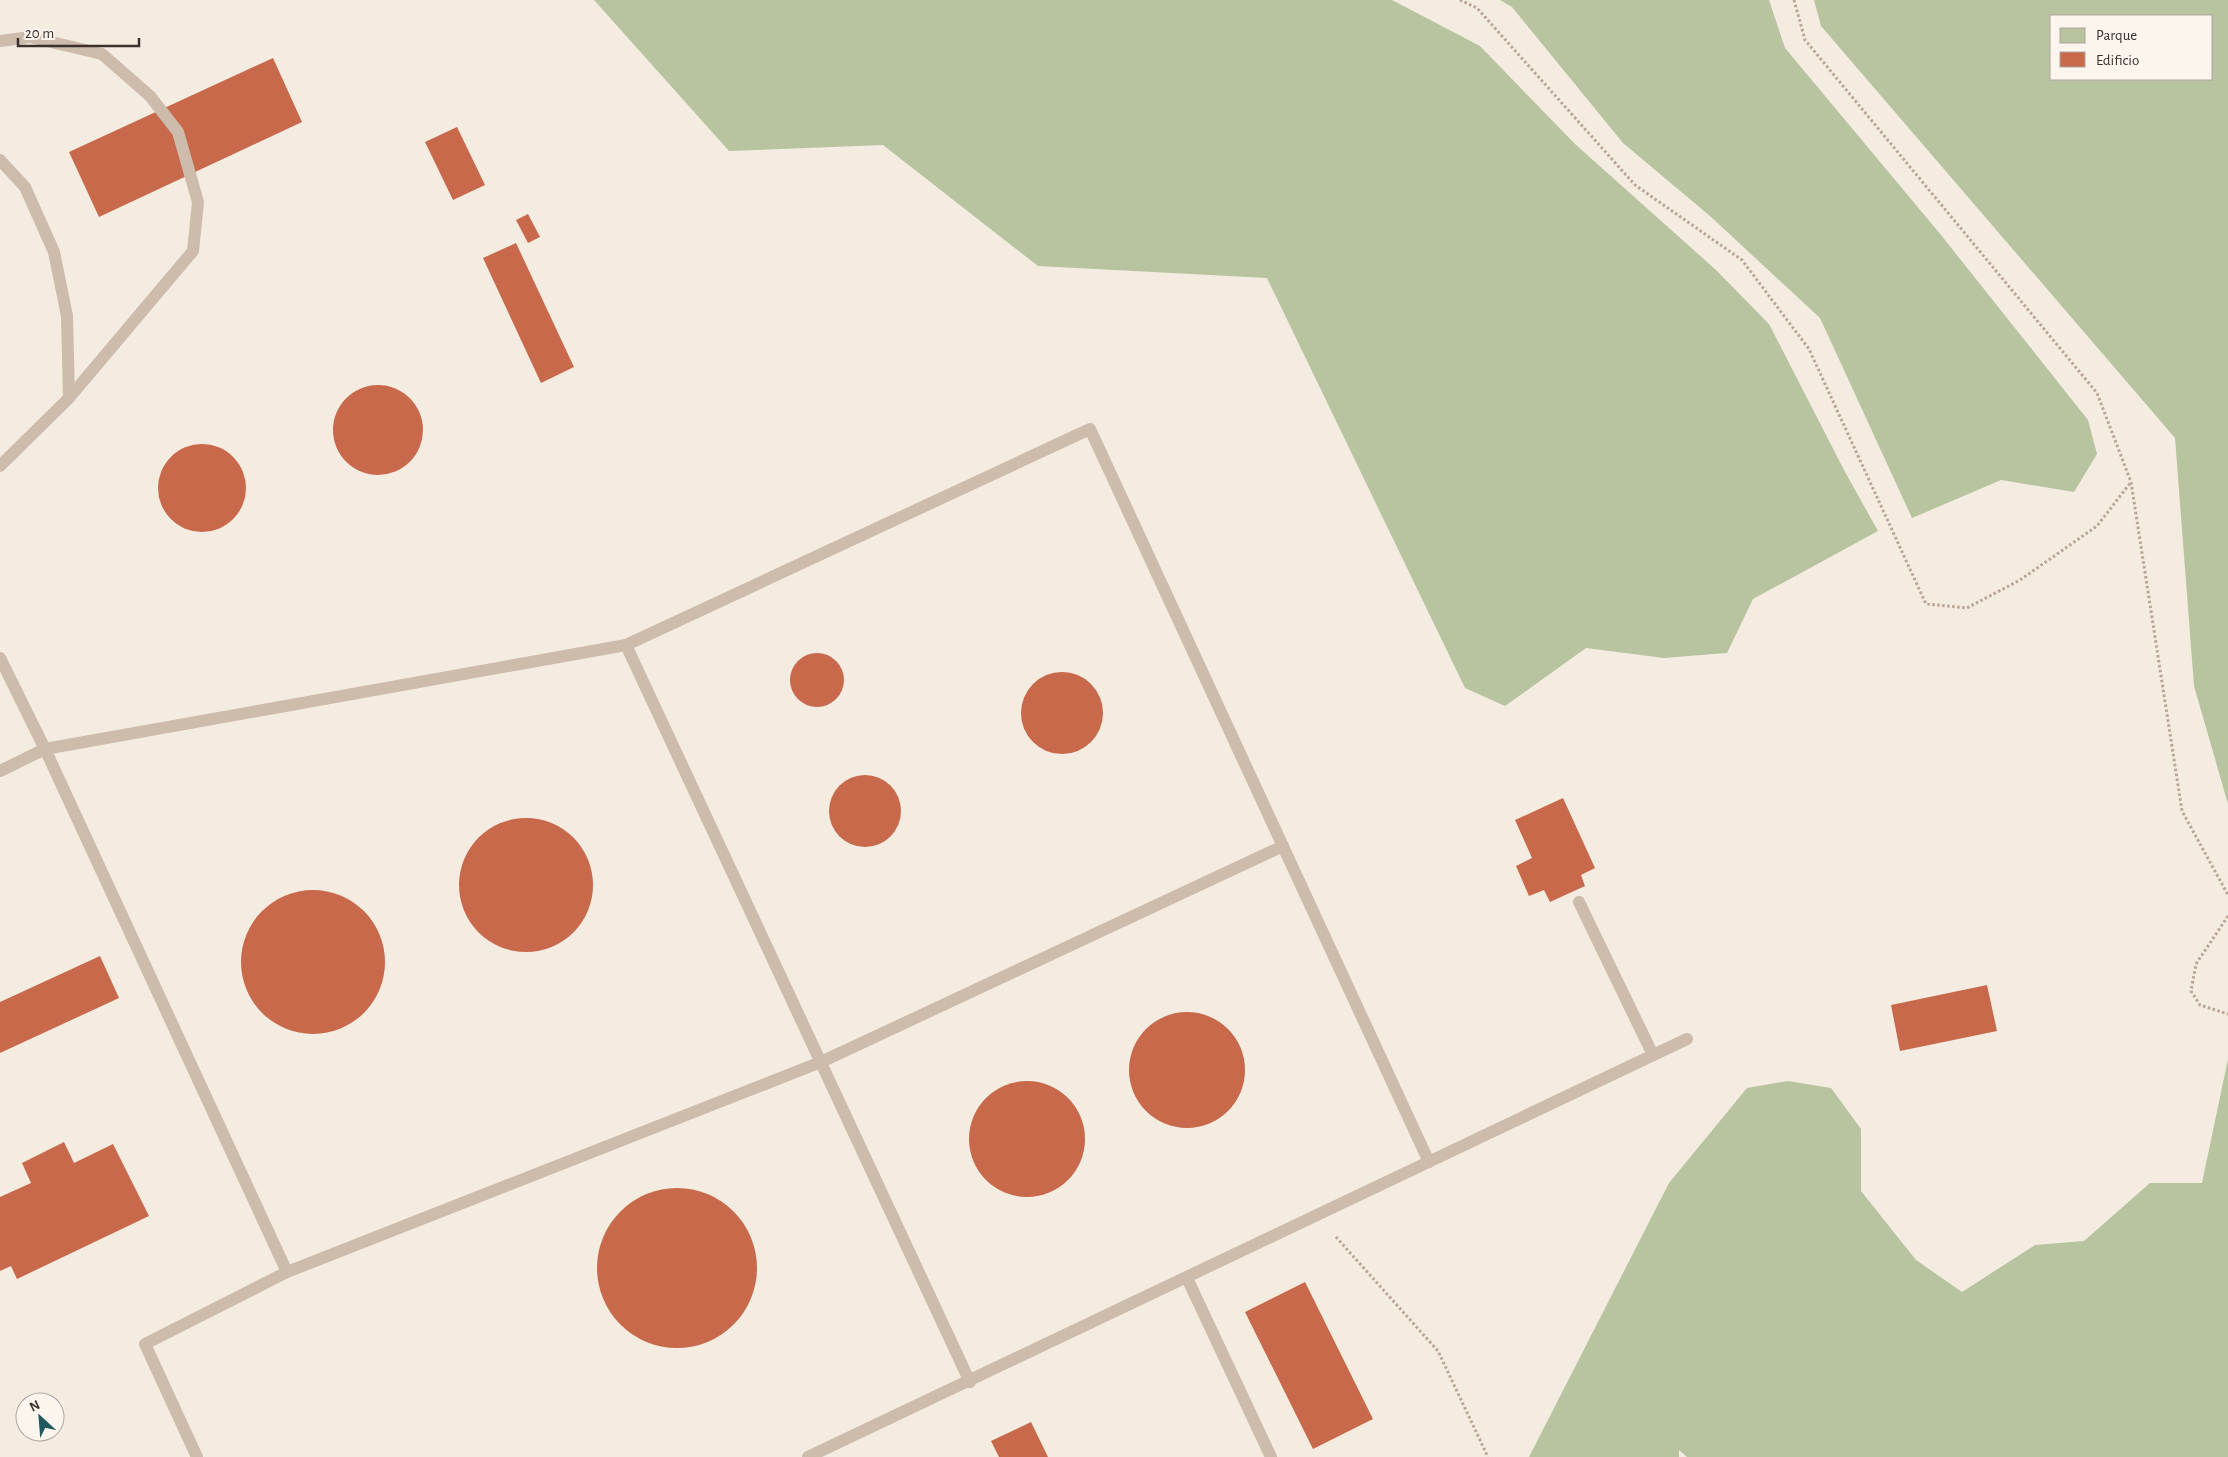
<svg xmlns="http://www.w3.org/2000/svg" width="2228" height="1457" font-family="'Alegreya Sans',sans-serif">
  <rect width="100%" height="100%" fill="#f4ebe1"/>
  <g fill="#b8c4a0" fill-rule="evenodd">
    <path d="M594 0H1392L1480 46 1575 144 1716 270 1769 324 1844 470 1878 531 1753 599 1727 653 1664 658 1586 648 1505 706 1465 688 1267 278 1038 266 883 145 729 151Z"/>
    <path d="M1500 0H1769L1785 48 1941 235 2088 420 2097 454 2074 492 2001 480 1912 518 1820 318 1710 216 1623 143 1512 7Z"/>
    <path d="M1814 0H2228V804L2194 686 2175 438 1821 26ZM2212 16V79H2052V16Z"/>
    <path d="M2228 1059V1457H1687L1679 1450V1457H1529L1669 1183 1747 1088 1788 1081 1831 1088 1861 1129V1191L1916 1260 1962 1292 2035 1245 2084 1241 2150 1183H2202Z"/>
  </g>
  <g fill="#c8694b">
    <path d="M273 58 302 122 99 217 69 152Z"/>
    <path d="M457 127 485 185 453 200 425 142Z"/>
    <path d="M528 214 540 237 528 243 516 220Z"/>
    <path d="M516 243 574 367 541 383 483 258Z"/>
    <circle cx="378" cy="430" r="45"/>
    <circle cx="202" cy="488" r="44"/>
    <circle cx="817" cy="680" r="27"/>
    <circle cx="1062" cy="713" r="41"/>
    <circle cx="865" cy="811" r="36"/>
    <path d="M1563 798 1595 868 1581 875 1585 886 1550 902 1544 890 1529 896 1516 866 1532 858 1515 820Z"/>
    <circle cx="526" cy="885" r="67"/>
    <circle cx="313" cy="962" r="72"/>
    <path d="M100 956 119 998 0 1053V1002Z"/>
    <path d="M1987 985 1997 1031 1900 1051 1891 1005Z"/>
    <circle cx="1187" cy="1070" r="58"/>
    <circle cx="1027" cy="1139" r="58"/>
    <path d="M64 1142 74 1163 113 1144 149 1216 17 1279 11 1266 0 1271V1197L31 1183 22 1163Z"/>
    <circle cx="677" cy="1268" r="80"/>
    <path d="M1305 1282 1373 1419 1313 1449 1245 1312Z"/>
    <path d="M1031 1422 1048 1457H999L991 1441Z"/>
  </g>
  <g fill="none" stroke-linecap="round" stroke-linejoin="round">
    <g stroke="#b9a596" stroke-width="3" stroke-dasharray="2.5 2.5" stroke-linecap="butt">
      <path d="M1460 0 1477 8 1635 185 1742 260 1809 349 1926 604 1967 608 2020 580 2097 526 2131 482"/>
      <path d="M1794 0 1805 40 2097 393 2131 482 2182 811 2228 895"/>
      <path d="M2228 916 2196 964 2191 991 2200 1005 2228 1014"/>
      <path d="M1336 1237 1438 1351 1488 1457"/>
    </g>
    <g stroke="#cdbbac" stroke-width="12">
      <path d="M0 41 30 37 102 54 150 96 178 132 198 202 193 251 69 398 0 466"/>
      <path d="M0 160 25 187 54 252 67 316 69 398"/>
      <path d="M626 645 1090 429 1429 1162"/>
      <path d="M0 658 45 749 287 1272"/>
      <path d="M0 771 45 749 626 645 970 1382"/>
      <path d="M1579 902 1653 1055"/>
      <path d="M1187 1278 1271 1457"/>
      <path d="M197 1457 145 1344 287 1272 821 1062 1283 846"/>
      <path d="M808 1457 1687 1039"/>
    </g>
  </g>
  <rect x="2050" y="15" width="162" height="65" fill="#fbf5ee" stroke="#aea6a0"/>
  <rect x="2060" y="28" width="25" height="15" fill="#b8c4a0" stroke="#aea6a0"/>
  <text x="2096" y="40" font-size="15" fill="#3b302b">Parque</text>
  <rect x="2060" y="52" width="25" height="15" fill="#c8694b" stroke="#aea6a0"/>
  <text x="2096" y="65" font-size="15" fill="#3b302b">Edificio</text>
  <g transform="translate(40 1417) rotate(334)"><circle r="24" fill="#fbf5ee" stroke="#aea6a0"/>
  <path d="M0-4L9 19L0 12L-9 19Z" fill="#1f5a5e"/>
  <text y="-8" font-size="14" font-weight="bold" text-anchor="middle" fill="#3b302b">N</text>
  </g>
  <path d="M18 38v8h121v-8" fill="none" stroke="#3b302b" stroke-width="2.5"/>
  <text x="25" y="38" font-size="15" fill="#3b302b" stroke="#fbf5ee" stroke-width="4" paint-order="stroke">20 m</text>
</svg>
